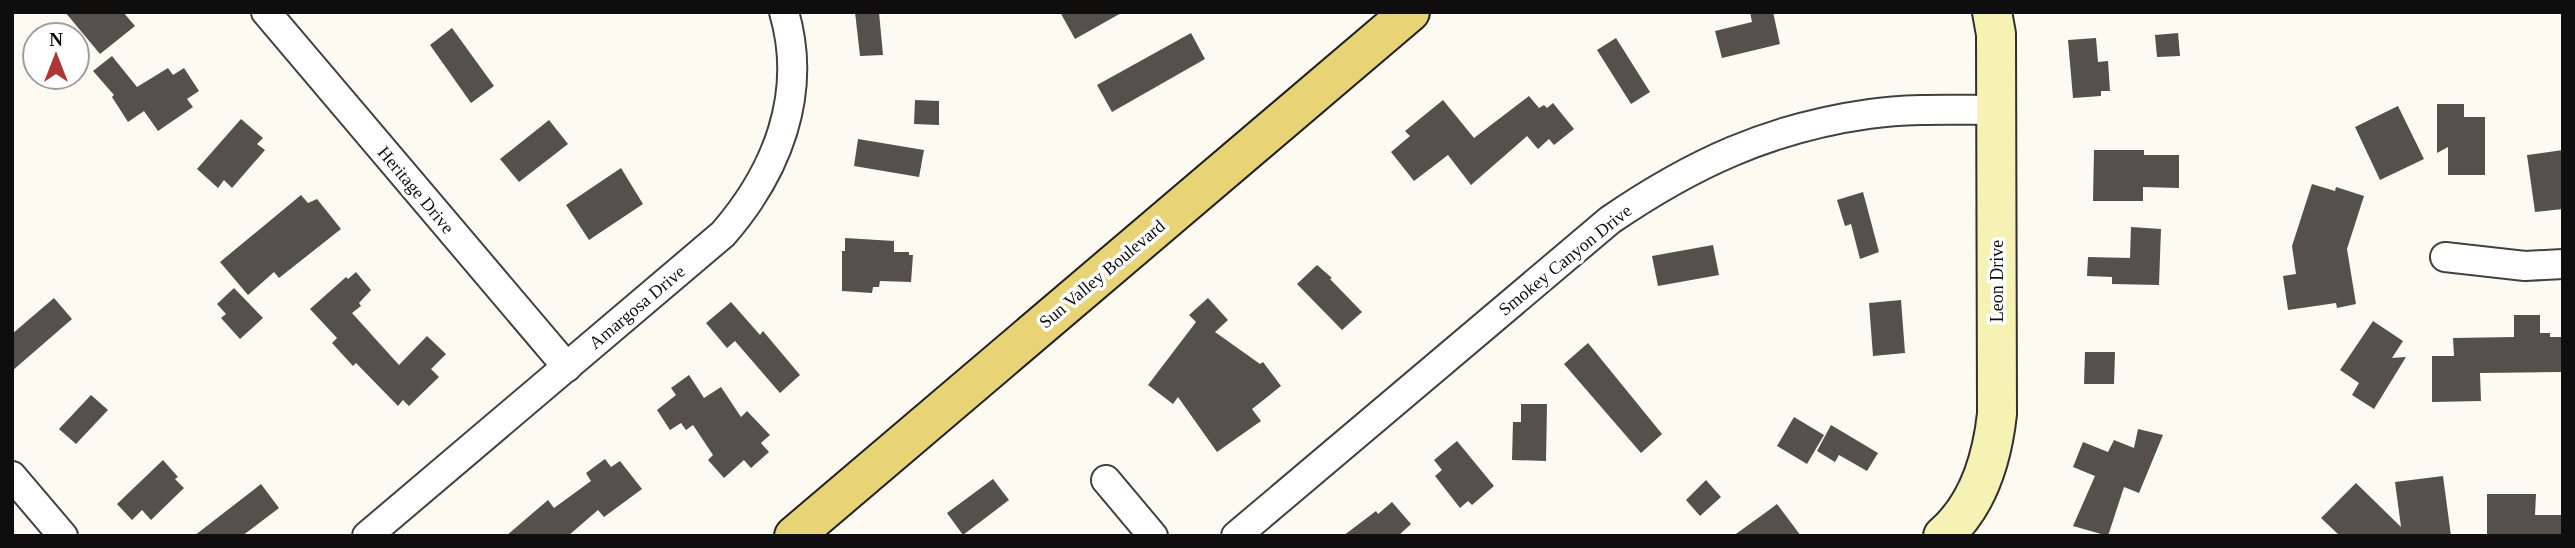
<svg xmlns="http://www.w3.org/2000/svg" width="2575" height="548" font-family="'Times New Roman',serif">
  <rect width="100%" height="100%" fill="#fdfbf1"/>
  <g fill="#55504b">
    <path d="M65 12H123L135 26 100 54Z"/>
    <path d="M855 12H879L883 55 860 56Z"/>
    <path d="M1060 12H1123L1075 39Z"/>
    <path d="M1750 12H1773L1780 44 1722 58 1715 31 1752 22Z"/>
    <path d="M452 28 494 86 471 103 430 45Z"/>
    <path d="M1191 33 1205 59 1112 112 1097 85Z"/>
    <path d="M2178 33 2180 56 2157 57 2155 35Z"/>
    <path d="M1616 38 1650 92 1631 104 1597 50Z"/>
    <path d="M2096 38 2098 62 2108 61 2110 91H2101V96L2073 98 2068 40Z"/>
    <path d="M112 56 137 87 168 68 173 75 184 68 199 91 187 99 193 107 158 131 144 111 128 122 112 97 114 95 93 71Z"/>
    <path d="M1529 96 1539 108 1544 105 1547 108 1553 103 1574 129 1554 145 1549 139 1538 149 1527 136 1471 185 1448 155 1414 181 1391 152 1410 136 1405 131 1443 100 1474 138Z"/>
    <path d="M915 100 939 101V125L914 124Z"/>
    <path d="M2437 104H2464V117H2485V175H2448V147L2437 153Z"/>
    <path d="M2398 106 2424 159 2380 180 2355 127Z"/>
    <path d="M241 119 263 138 257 144 265 150 232 188 224 180 218 188 197 169Z"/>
    <path d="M549 120 568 144 519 182 500 159Z"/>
    <path d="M858 139 924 150 919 177 854 166Z"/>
    <path d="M2094 150H2144V155H2179V188L2143 187V201H2093Z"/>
    <path d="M2563 150V209L2535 212 2527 155Z"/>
    <path d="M621 168 643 204 589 240 566 205Z"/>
    <path d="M2312 184 2335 191 2336 187 2364 196 2347 249 2356 304 2337 308 2336 303 2288 310 2283 276 2296 274 2292 246Z"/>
    <path d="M1863 192 1879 252 1860 259 1851 224 1845 226 1837 200Z"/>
    <path d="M301 195 308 203 317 199 341 229 279 278 274 272 248 295 220 262Z"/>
    <path d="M2131 227 2161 229 2159 285 2112 284V277L2087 276 2088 257 2130 258Z"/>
    <path d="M845 238 894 241V252H909V255H913L911 282 880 281 879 287H873L872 293 842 291V251H845Z"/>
    <path d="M1713 245 1719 275 1658 286 1652 256Z"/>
    <path d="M1317 265 1332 278 1330 279 1362 312 1342 330 1297 284Z"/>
    <path d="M356 272 371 290 359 303 361 306 352 313 399 365 427 336 446 354 431 369 439 377 409 406 403 400 398 406 356 363 353 366 332 343 337 338 310 309 346 277 348 279Z"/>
    <path d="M234 288 263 318 240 339 221 318 226 314 217 304Z"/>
    <path d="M54 298 72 319 12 371V334Z"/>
    <path d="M1208 298 1228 320 1215 332 1260 364 1263 362 1281 386 1252 409 1261 421 1217 452 1178 397 1173 404 1148 385 1196 322 1189 315Z"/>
    <path d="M1901 300 1905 353 1873 356 1869 303Z"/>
    <path d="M731 302 760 335 763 331 800 375 780 393 735 341 727 348 706 323Z"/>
    <path d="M2514 315H2540V333H2550V337H2563V372L2480 373 2481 401 2432 402V356H2454L2453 338 2514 337Z"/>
    <path d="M2373 321 2403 341 2392 358 2406 357 2374 409 2352 395 2359 383 2340 370Z"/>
    <path d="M1588 343 1662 434 1641 453 1564 364Z"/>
    <path d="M2085 352H2115L2114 384H2084Z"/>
    <path d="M689 375 704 398 721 387 741 417 747 411 770 435 761 443 769 452 751 468 744 460 724 478 708 460 713 455 693 425 686 430 681 423 670 430 657 410 676 395 671 388Z"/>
    <path d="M91 395 108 410 76 444 59 429Z"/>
    <path d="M1521 404H1547L1546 461 1512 460 1513 422H1521Z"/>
    <path d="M1794 417 1824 435 1807 464 1777 446Z"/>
    <path d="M1831 425 1878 453 1867 471 1839 455 1835 462 1817 451Z"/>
    <path d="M2138 429 2163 435 2139 493 2124 487 2108 536 2073 526 2095 476 2073 467 2083 442 2108 452 2114 440 2134 448Z"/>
    <path d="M1457 441 1494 486 1472 505 1468 501 1460 508 1435 476 1442 470 1434 460Z"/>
    <path d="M605 459 611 467 620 461 642 489 604 517 598 510 568 536H506L548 500 554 508 591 481 586 473Z"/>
    <path d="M163 460 178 477 175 479 184 488 151 520 142 510 132 520 117 504Z"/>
    <path d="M2443 476 2451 536H2340L2321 518 2356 483 2401 527 2395 482Z"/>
    <path d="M993 479 1009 500 963 535 947 513Z"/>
    <path d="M1706 480 1721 497 1700 516 1686 500Z"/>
    <path d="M261 484 279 508 242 536H194Z"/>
    <path d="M2487 494H2536L2535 515H2563V536H2487Z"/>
    <path d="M1392 502 1411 524 1398 536H1343L1376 511 1378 514Z"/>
    <path d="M1777 504 1801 536H1733L1765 513Z"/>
  </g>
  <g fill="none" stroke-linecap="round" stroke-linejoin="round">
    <defs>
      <g id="street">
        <path d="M266 12 567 367"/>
        <path d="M2445 257 2525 266 2563 264"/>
        <path d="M12 476 63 536"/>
        <path d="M1106 480 1153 536"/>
        <path d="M367 536 723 234C777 172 808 94 784 12"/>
        <path d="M1236 536 1610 220C1692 164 1769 128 1869 114 1911 108 1955 110 1997 110"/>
      </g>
      <path id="secondary" d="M1943 536C1979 505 1992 459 1997 414L1996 34 1992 12"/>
      <path id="primary" d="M794 536 1410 12"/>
    </defs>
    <use href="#street" stroke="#414141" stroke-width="32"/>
    <use href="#secondary" stroke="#303030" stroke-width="42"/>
    <use href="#primary" stroke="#1f1f1f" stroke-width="42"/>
    <use href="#street" stroke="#fff" stroke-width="28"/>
    <use href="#secondary" stroke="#f6f2b3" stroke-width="38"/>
    <use href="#primary" stroke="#e8d375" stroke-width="38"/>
  </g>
  <g text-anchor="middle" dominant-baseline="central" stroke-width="7" stroke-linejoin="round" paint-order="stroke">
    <g font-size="18" fill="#0e0e0e" stroke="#fff">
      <text transform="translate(416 190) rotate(50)">Heritage Drive</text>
      <text transform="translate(1565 260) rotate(-39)">Smokey Canyon Drive</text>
      <text transform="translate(1102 274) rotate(-40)">Sun Valley Boulevard</text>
      <text transform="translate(1997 281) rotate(-90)">Leon Drive</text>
      <text transform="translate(637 307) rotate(-40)">Amargosa Drive</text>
    </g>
  </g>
  <rect width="2575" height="548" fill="none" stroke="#0e0e0e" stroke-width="28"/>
  <g transform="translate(56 56)"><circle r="33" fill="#ffffff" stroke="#9f9f9f" stroke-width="2"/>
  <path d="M0-5L12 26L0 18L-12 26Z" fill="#ae3736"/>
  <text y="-10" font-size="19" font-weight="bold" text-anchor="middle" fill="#0e0e0e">N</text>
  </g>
</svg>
